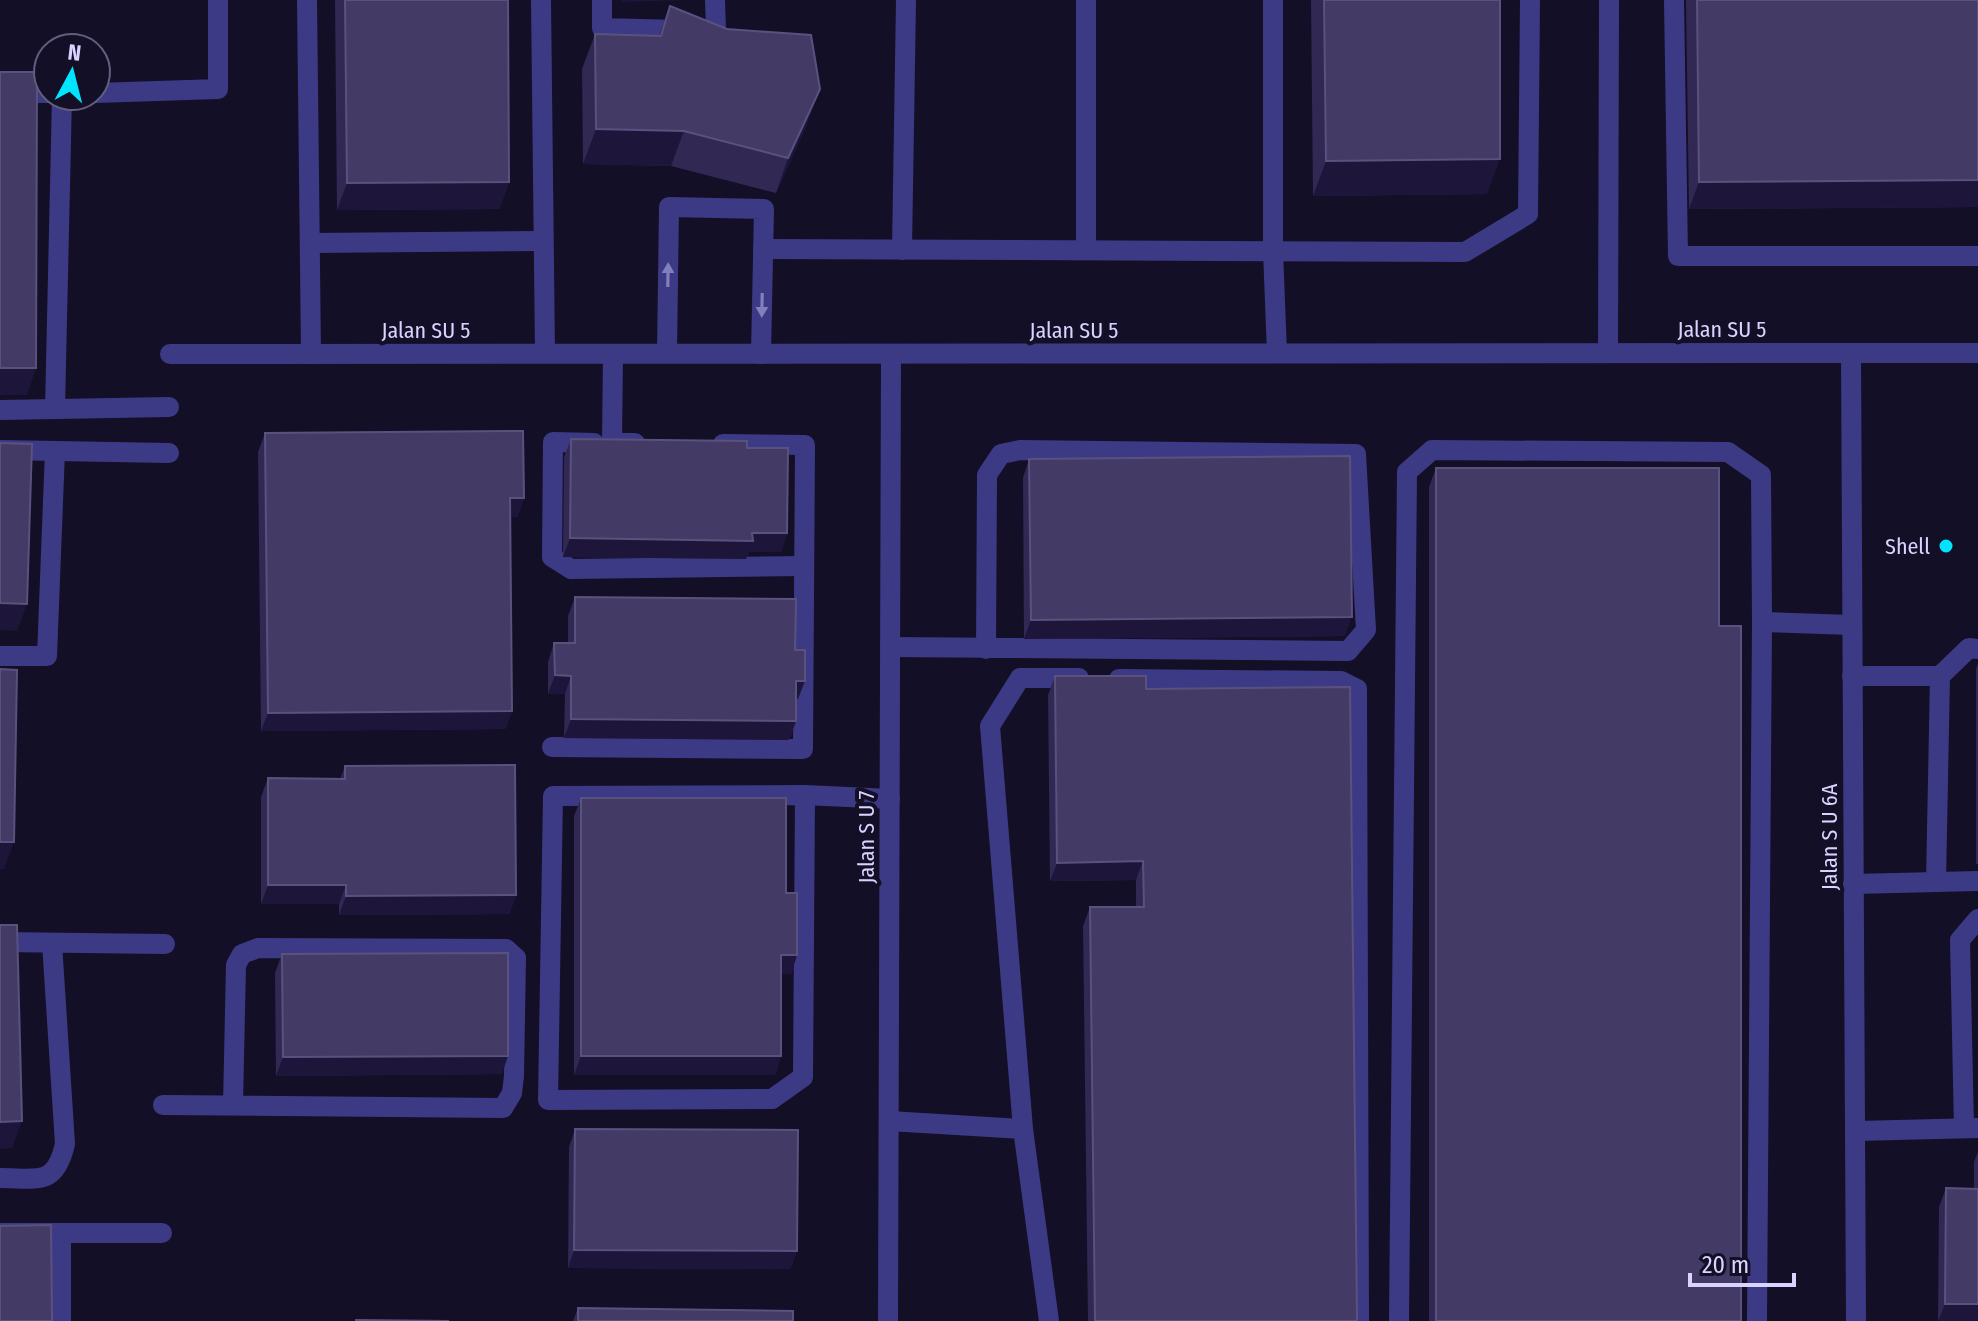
<svg xmlns="http://www.w3.org/2000/svg" width="1978" height="1321" font-family="'Fira Sans Condensed',sans-serif">
  <rect width="100%" height="100%" fill="#130f26"/>
  <g fill="none" stroke-linecap="round" stroke-linejoin="round">
    <g stroke="#3d3a85" stroke-width="20">
      <path d="M307 0 311 354"/>
      <path d="M541 0 545 353"/>
      <path d="M602 0V28L716 31 715 0"/>
      <path d="M1086 0V250"/>
      <path d="M1273 0V251L1277 353"/>
      <path d="M1674 0 1678 256H1978"/>
      <path d="M0 93H48"/>
      <path d="M96 93 218 89V0"/>
      <path d="M310 243 543 241"/>
      <path d="M763 249 1465 252 1528 214 1530 0"/>
      <path d="M902 250 906 0"/>
      <path d="M667 353 669 207 764 209 761 354"/>
      <path d="M613 354 612 443H635"/>
      <path d="M55 409 62 96"/>
      <path d="M0 410 169 407"/>
      <path d="M594 443 553 442 552 557 571 569 804 566"/>
      <path d="M0 450 169 453"/>
      <path d="M1762 622 1852 625"/>
      <path d="M890 647 1348 651 1366 630 1356 454 1020 450 1001 454 987 475 986 649"/>
      <path d="M0 656H47L55 451"/>
      <path d="M1852 676H1940"/>
      <path d="M1119 679 1341 681 1357 689 1359 1321"/>
      <path d="M552 747 803 749 805 445 723 444"/>
      <path d="M805 795 803 1077 772 1099 548 1100 553 796 805 795 890 799"/>
      <path d="M1936 882 1940 676 1969 648 1978 649"/>
      <path d="M1853 884 1978 881"/>
      <path d="M0 942 165 944"/>
      <path d="M163 1105 503 1108 512 1093 514 1076 516 958 506 949 258 948 242 954 236 965 233 1105"/>
      <path d="M889 1121 1023 1129"/>
      <path d="M1964 1128 1960 940 1978 919"/>
      <path d="M1856 1131 1978 1128"/>
      <path d="M0 1178C38 1178 55 1187 65 1144L52 943"/>
      <path d="M0 1233H162"/>
      <path d="M61 1233V1321"/>
      <path d="M1049 1321 1023 1129 990 726 1020 678H1079"/>
      <path d="M1399 1321 1407 472 1432 450 1728 452 1761 475 1762 622 1757 1321"/>
    </g>
    <g stroke="#3d3a85" stroke-width="20">
      <path d="M1608 353 1609 0"/>
      <path d="M1851 353 1856 1321"/>
      <path d="M170 354 1978 353"/>
      <path d="M888 1321 891 354"/>
    </g>
  </g>
  <g fill="#312854">
    <path d="M335 0H508L509 182 499 209 337 210Z"/>
    <path d="M1311 0H1500L1487 194 1313 196Z"/>
    <path d="M1686 0H1978V207L1689 209Z"/>
    <path d="M670 6 807 124 776 193 671 166 583 164 582 69 595 34 659 36Z"/>
    <path d="M265 433 524 498 517 517H510L512 711 505 729 261 731 258 452Z"/>
    <path d="M571 439 747 448 787 533 781 552H749L746 559 563 557 564 457Z"/>
    <path d="M1029 459 1345 636 1024 639 1023 478Z"/>
    <path d="M1436 468 1719 626 1741 1321H1429V487Z"/>
    <path d="M575 597 795 650 798 699H796V721L789 740 564 738 565 694H548V662L554 643H568V616Z"/>
    <path d="M1978 663V864H1976V669Z"/>
    <path d="M1055 676 1146 689 1357 1321H1088L1083 926 1090 907H1136V880L1050 881 1048 695Z"/>
    <path d="M345 766 516 895 509 914 339 915V904H261V797L268 778 340 779Z"/>
    <path d="M581 798 786 893 797 955 791 974 781 973V1056L775 1075H574V816Z"/>
    <path d="M282 954 502 1074 276 1076 275 973Z"/>
    <path d="M575 1129 797 1251 790 1269 568 1268 569 1147Z"/>
    <path d="M1978 1152V1321H1938L1939 1207 1946 1188 1974 1189V1162Z"/>
    <path d="M578 1308 793 1321H573Z"/>
  </g>
  <g fill="#1d163a">
    <path d="M622 0H689L621 2Z"/>
    <path d="M820 89 807 124 776 193 788 158Z"/>
    <path d="M596 129 684 131 671 166 583 164Z"/>
    <path d="M1500 159 1487 194 1313 196 1326 161Z"/>
    <path d="M1978 180V207L1689 209 1699 182Z"/>
    <path d="M509 182 499 209 337 210 347 183Z"/>
    <path d="M0 368H36L27 395H0Z"/>
    <path d="M510 498H524L517 517H503Z"/>
    <path d="M752 533H787L781 552H749L746 559 563 557 570 538Z"/>
    <path d="M0 603 27 604 17 631 0 630Z"/>
    <path d="M1352 617 1345 636 1024 639 1031 620Z"/>
    <path d="M555 675 571 676 565 694H548Z"/>
    <path d="M796 681H805L798 699H789Z"/>
    <path d="M512 711 505 729 261 731 268 713Z"/>
    <path d="M571 719 796 721 789 740 564 738Z"/>
    <path d="M0 842H14L4 869H0Z"/>
    <path d="M1143 861 1136 880 1050 881 1057 863Z"/>
    <path d="M268 885H346L339 904H261Z"/>
    <path d="M516 895 509 914 339 915 346 896Z"/>
    <path d="M781 955H797L791 974 774 973Z"/>
    <path d="M508 1056 502 1074 276 1076 283 1057Z"/>
    <path d="M581 1056H781L775 1075H574Z"/>
    <path d="M22 1121 12 1148 0 1149V1122Z"/>
    <path d="M574 1250 797 1251 790 1269 568 1268Z"/>
    <path d="M1945 1304H1978V1321H1938Z"/>
  </g>
  <g fill="#433a66" stroke="#5a527e" stroke-width="2">
    <path d="M345 0H508L509 182 347 183Z"/>
    <path d="M1324 0H1500V159L1326 161Z"/>
    <path d="M1697 0H1978V180L1699 182Z"/>
    <path d="M670 6 727 29 811 35 820 89 788 158 684 131 596 129 595 34 661 36Z"/>
    <path d="M0 72H37L36 368H0Z"/>
    <path d="M523 431 524 498H510L512 711 268 713 265 433Z"/>
    <path d="M571 439 747 441V448H788L787 533H752L753 541 570 538Z"/>
    <path d="M0 443 32 444 27 604 0 603Z"/>
    <path d="M1350 456 1352 617 1031 620 1029 459Z"/>
    <path d="M1436 468H1719V626H1741V1321H1436Z"/>
    <path d="M575 597 796 599 795 650H805V681H796V721L571 719V676L555 675 554 643H575Z"/>
    <path d="M0 669 17 670 14 842H0Z"/>
    <path d="M1055 676H1146V689L1350 687 1357 1321H1095L1090 907H1144L1143 861 1057 863Z"/>
    <path d="M515 765 516 895 346 896V885H268V778L345 779V766Z"/>
    <path d="M581 798H786V893H797V955H781V1056H581Z"/>
    <path d="M0 925H17L22 1121 0 1122Z"/>
    <path d="M508 953V1056L283 1057 282 954Z"/>
    <path d="M575 1129 798 1130 797 1251 574 1250Z"/>
    <path d="M1946 1188 1978 1189V1304H1945Z"/>
    <path d="M51 1225 52 1321H0V1226Z"/>
    <path d="M578 1308 793 1311V1321H578Z"/>
    <path d="M356 1320 449 1321H356Z"/>
  </g>
  <defs><path id="oneway-solid" d="M-6-.8H1V-3.2L6.5 0L1 3.2V.8H-6Z" transform="scale(2)"/></defs>
  <g fill="#837fbc">
    <use href="#oneway-solid" transform="translate(668 275) rotate(-89)"/>
    <use href="#oneway-solid" transform="translate(762 305) rotate(91)"/>
  </g>
  <circle fill="#00e5ff" stroke="#130f26" stroke-width="3" cx="1946" cy="546" r="8"/>
  <g text-anchor="middle" dominant-baseline="central" stroke-width="8" stroke-linejoin="round" paint-order="stroke">
    <g font-size="22" fill="#d9d4ff" stroke="#130f26">
      <text x="1722" y="329">Jalan SU 5</text>
      <text x="426" y="330">Jalan SU 5</text>
      <text x="1074" y="330">Jalan SU 5</text>
      <text transform="translate(866 837) rotate(-90)">Jalan S U 7</text>
      <text transform="translate(1829 837) rotate(-90)">Jalan S U 6A</text>
    </g>
    <g font-size="22" fill="#d9d4ff" stroke="#130f26" text-anchor="end">
      <text x="1930" y="546">Shell</text>
    </g>
  </g>
  <g transform="translate(72 72) rotate(7)"><circle r="38" fill="#130f26" stroke="#625e7d" stroke-width="2"/>
  <path d="M0-6L14 30L0 20L-14 30Z" fill="#00e5ff"/>
  <text y="-12" font-size="22" font-weight="bold" text-anchor="middle" fill="#d9d4ff">N</text>
  </g>
  <path d="M1690 1273v12h104v-12" fill="none" stroke="#d9d4ff" stroke-width="4"/>
  <text x="1702" y="1273" font-size="24" fill="#d9d4ff" stroke="#130f26" stroke-width="6" paint-order="stroke">20 m</text>
</svg>
